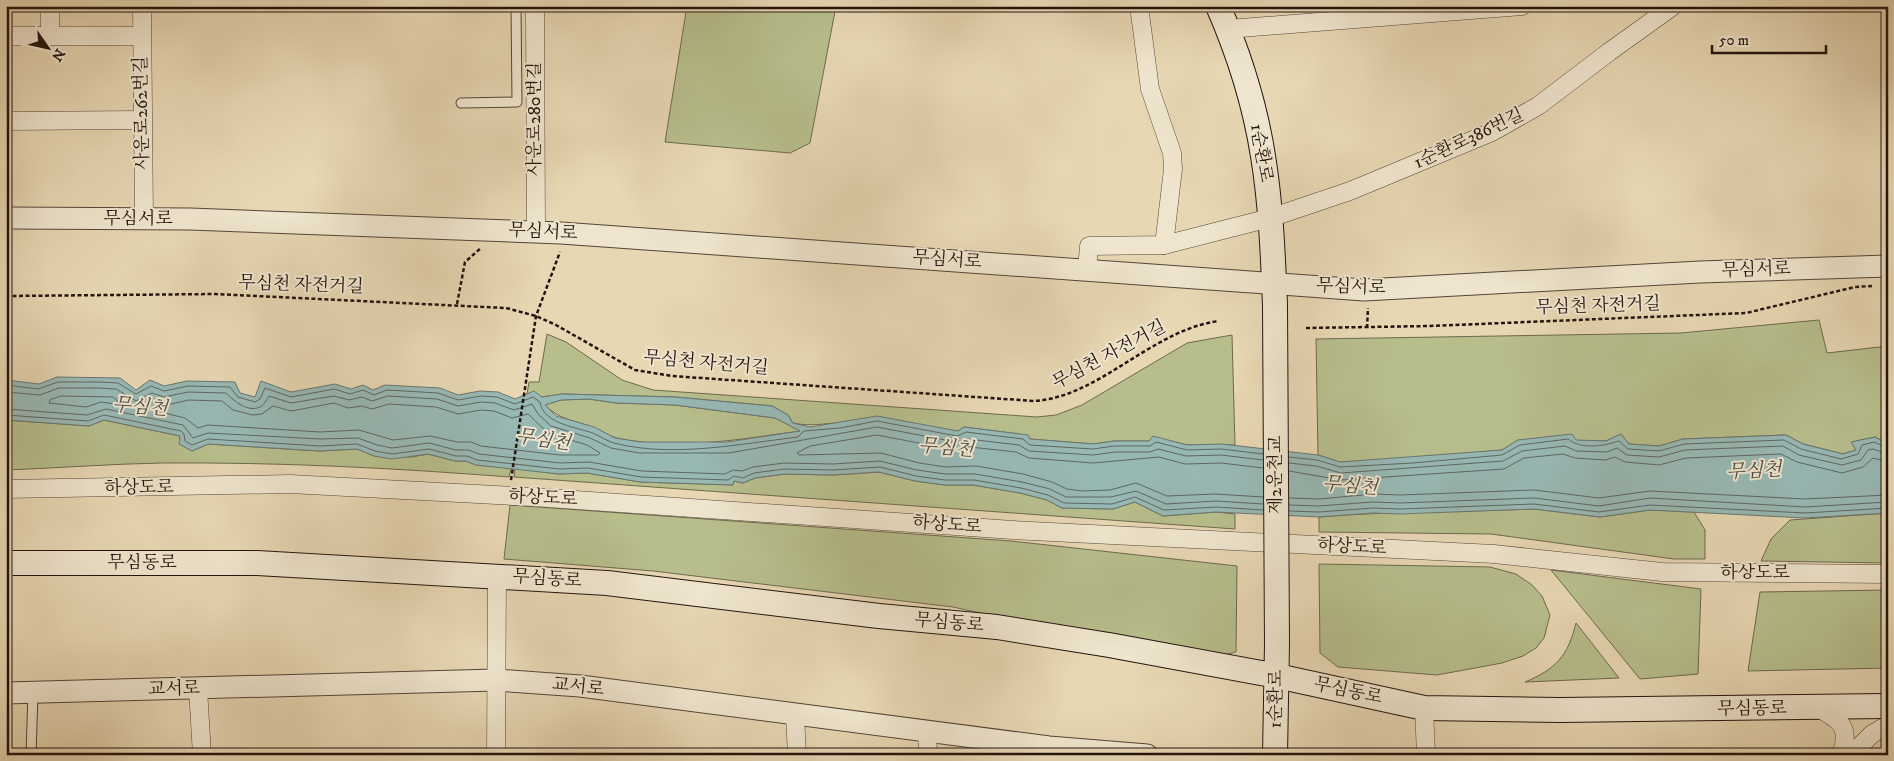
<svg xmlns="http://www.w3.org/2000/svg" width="1894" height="761" font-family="'IM FELL DW Pica','Noto Serif KR',serif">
  <rect width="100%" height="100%" fill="#e7d7b3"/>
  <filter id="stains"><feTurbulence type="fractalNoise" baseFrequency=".004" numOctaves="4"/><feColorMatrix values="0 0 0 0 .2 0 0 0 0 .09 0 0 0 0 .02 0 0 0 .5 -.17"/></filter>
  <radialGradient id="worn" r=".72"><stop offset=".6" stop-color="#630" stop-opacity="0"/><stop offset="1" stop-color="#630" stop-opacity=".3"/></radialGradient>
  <g fill="#b7be8c" stroke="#6d694e">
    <path d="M687 6H836L810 143 790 153 665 142Z"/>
    <path d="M1819 320 1827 353 1888 346V444L1875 437 1852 442 1856 450 1843 454 1803 444 1786 435 1683 439 1659 446 1629 444 1621 434 1606 441 1518 440 1502 450 1413 458 1340 462 1318 455 1316 339 1681 333Z"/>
    <path d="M547 334 566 342 622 380 653 390 1037 417 1056 415 1082 405 1187 343 1232 335 1235 445H1187L1171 441H1114L1094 444 1030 439 1019 434 964 427 958 431C920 426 881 425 842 423 823 423 812 427 793 423L788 415 772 406 675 397 562 394 542 397 527 394 529 382H539Z"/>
    <path d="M589 399 616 403 675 405 775 418 801 431C740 439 678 451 617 438 608 436 601 430 592 427 573 420 560 420 545 405L561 400Z"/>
    <path d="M6 420 89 426 104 420 180 436 192 451 208 444 320 451 357 449 374 456 412 457 428 454 455 461H466L476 465 511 468 509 477C394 468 278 462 161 463 110 464 58 468 6 470Z"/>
    <path d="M515 468 559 474 587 473 640 482 733 485 734 481 743 483 755 478 785 474 833 475 879 472 915 481 945 485H973L1020 493 1047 500 1062 508 1113 509 1135 502 1163 516 1216 512 1235 514V529L514 477Z"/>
    <path d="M510 505 1011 541 1237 566 1236 652 1224 655 1035 625 953 607 653 571 504 559Z"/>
    <path d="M1534 509 1600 517 1650 510 1694 512 1705 530V559H1674L1491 534 1319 532V517C1390 511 1462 512 1534 509Z"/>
    <path d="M1888 513V563L1761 561 1771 539 1790 520Z"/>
    <path d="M1319 564 1490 567 1516 574 1532 585 1542 596 1550 615 1544 638 1536 648 1523 656 1502 663 1437 675 1338 667 1320 653Z"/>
    <path d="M1551 570 1701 589 1698 674 1640 679Z"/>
    <path d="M1888 590V668L1748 671 1760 592Z"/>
    <path d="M1576 623 1619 678 1525 682C1556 669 1568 656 1576 623Z"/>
  </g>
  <path fill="#98b8b4" stroke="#697672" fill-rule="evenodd" d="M57 377 120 378 136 390 150 380 164 386 187 381 235 382 240 393 255 397 261 381 291 392 335 384 351 389 363 385 373 390 385 385 440 388 458 395 480 391 498 392 515 399 534 391 542 397 562 394 675 397 772 406 788 415 793 423 810 427 877 416 958 431 964 427 1028 435 1030 439 1094 444 1114 441H1149L1153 436 1187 445 1222 444 1318 455 1340 462 1502 450 1518 440 1572 434 1576 440 1606 441 1621 434 1629 444 1659 446 1683 439 1786 435 1803 444 1843 454 1856 450 1851 442 1875 437 1888 444V513L1805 518 1650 510 1600 517 1534 509 1400 514 1373 513 1319 517 1216 512 1163 516 1135 502 1113 509 1062 508 1047 500 1020 493 973 485H945L915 481 879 472 833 475 785 474 755 478 743 483 734 481 733 485 640 482 587 473 559 474 476 465 466 461H455L428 454 392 459 374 456 357 449 320 451 208 444 192 451 179 444 180 436 104 420 89 426 6 420V380L39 384ZM589 399 616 403 675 405 775 418 800 431 727 442H640L615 438 594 427 556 416 545 405 561 400Z"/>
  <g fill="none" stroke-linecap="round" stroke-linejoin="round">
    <g stroke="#5e6662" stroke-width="1">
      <path d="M6 385 38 389 58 382H99L118 383 136 394 151 386 164 391 188 386 230 387 238 397 255 402 260 399 265 388 291 397 334 389 350 394 363 390 374 395 387 390 438 393 458 400 481 396 497 397 515 404 533 397 540 402C543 422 570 426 586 431 596 433 604 440 614 443 672 458 739 444 798 437L804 431 840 428 877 421 957 436 966 432 1023 439 1030 445 1093 449 1114 446H1150L1156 442 1187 450 1221 449 1263 454"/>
      <path d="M6 392 40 395 59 388H99L116 389 136 401 152 393 164 397 188 392 226 393C234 401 249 414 262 406 265 403 267 399 269 396L291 403 334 396 349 400 362 397 372 401 388 396 437 399 458 406 481 402 495 403 514 410 532 404 538 414 551 426 590 438 611 448 639 453H729L877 427 956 442 968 439 1019 445 1029 451 1093 455 1115 452H1150L1158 449 1186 456 1221 455 1263 460"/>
      <path d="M61 396 113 397 118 401 115 404 101 402 86 407 49 403 50 400Z"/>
      <path d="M189 400 222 401 233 410 253 415 262 414 273 406 291 411 334 403 348 408 362 406 372 409 389 404 436 407 458 414 481 410 494 411 512 418 528 414 548 433 587 445 600 453 598 455H560L481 446 471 442H457L430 436 393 440 359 430 320 432 208 425 198 428 185 418 144 408 152 402 166 405Z"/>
      <path d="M6 409 87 415 106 409 183 425 193 438 208 433 320 439 358 438 377 445 392 448 429 443 456 450H469L479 454 560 463 589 462 642 471 725 474 733 470 742 471 753 467 784 463 833 464 880 461 917 470 945 474H975L1022 482 1050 489 1066 497H1111L1136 491 1166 504 1216 501 1263 504"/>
      <path d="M6 415 88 421 104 415 181 431 184 434 185 441 192 445 208 439 320 446 357 444 375 451 392 454 429 449 456 456H467L477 460 560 469 588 468 641 477 728 480 734 476 743 478 754 473 784 469 833 470 880 467 916 476 945 480H974L1021 488 1048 495 1064 503 1112 504 1135 497 1164 510 1216 507 1263 510"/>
      <path d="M1289 457 1317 460 1340 467 1413 463 1502 455 1520 445 1568 439C1582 450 1604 446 1619 441L1628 449 1659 451 1684 444 1784 440 1801 449 1841 459 1858 454 1862 445 1874 442 1888 448"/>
      <path d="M1289 463 1316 466 1341 473 1503 461 1522 451 1565 446 1576 451 1607 452 1617 448 1627 455 1659 457 1685 450 1783 446 1799 455 1842 465 1861 460 1868 450 1873 449 1888 454"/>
      <path d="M1263 468 1221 463 1185 464 1159 457 1093 463 1029 458 1016 452 970 447 955 450 877 435 810 446 797 453 799 455 881 453 919 463 946 467 976 466 1023 474 1052 482 1067 489 1082 491 1110 490 1136 483 1167 496 1215 494 1263 497"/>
      <path d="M1289 471 1341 480 1504 469 1524 458 1563 454 1575 458 1606 460 1615 457 1625 462 1659 465 1686 458 1781 454 1797 462 1842 473 1863 467 1873 458 1888 462"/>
      <path d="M1289 498 1319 499 1373 494 1400 495 1534 490 1599 498 1650 491 1805 499 1888 495"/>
      <path d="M1289 505 1319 506 1373 502 1400 503 1534 498 1599 506 1650 498 1805 507 1888 502"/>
      <path d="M1289 511 1319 512 1373 508 1400 509 1534 504 1599 512 1650 505 1805 513 1888 508"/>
    </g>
    <defs>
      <g id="service">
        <path d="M461 103 517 102 516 6"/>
        <path d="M31 755 33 693"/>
      </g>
      <g id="minor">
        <path d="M142 6 144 219"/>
        <path d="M535 6 536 231"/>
        <path d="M1139 6 1150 89 1172 153 1173 169 1164 245"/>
        <path d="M1228 29 1522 6"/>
        <path d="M6 36H141"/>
        <path d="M50 36V6"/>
        <path d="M6 121 142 120"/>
        <path d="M1087 270 1089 246 1164 245 1270 218 1350 191 1492 132 1538 106 1609 52 1673 6"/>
        <path d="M6 489 290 484 532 497 1013 530 1494 554 1662 572 1888 574"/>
        <path d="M198 689 202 755"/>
        <path d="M1424 708 1426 755"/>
        <path d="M1818 708C1841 720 1851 728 1841 755"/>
        <path d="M795 715 797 755"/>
        <path d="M927 731 928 755"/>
        <path d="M496 755 497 575"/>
        <path d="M1851 755 1872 734 1888 725"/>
      </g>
      <g id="tertiary">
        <path d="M6 218 190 219 561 233 1364 290 1700 272 1888 266"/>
        <path d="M6 693 496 680 580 686 1049 747 1147 755"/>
      </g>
      <g id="secondary">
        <path d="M1218 6C1239 54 1255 105 1263 156 1271 205 1273 256 1275 305"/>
        <path d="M6 563H257L607 583 879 616 997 627 1109 645 1277 676 1424 708 1560 710 1888 706"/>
        <path d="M1275 755 1277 644"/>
      </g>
    </defs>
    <use href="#service" stroke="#544538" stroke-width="11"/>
    <use href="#minor" stroke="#544538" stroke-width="19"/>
    <use href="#tertiary" stroke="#544538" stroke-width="23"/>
    <use href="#secondary" stroke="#23140f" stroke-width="26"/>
    <g stroke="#23140f" stroke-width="2.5" stroke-dasharray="4 2.5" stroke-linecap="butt">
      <path d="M6 296 215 294 506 308 536 316 556 325 635 370 672 376 1034 401C1100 397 1151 330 1219 321"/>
      <path d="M457 304 465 262 481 248"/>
      <path d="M1306 328 1430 326 1746 313 1855 287 1872 286"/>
      <path d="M1367 328 1368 308"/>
      <path d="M511 480 536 316 560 252"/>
    </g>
    <use href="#service" stroke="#efe5ce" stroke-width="9"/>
    <use href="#minor" stroke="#efe5ce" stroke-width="18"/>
    <use href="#tertiary" stroke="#efe5ce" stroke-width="21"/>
    <use href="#secondary" stroke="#efe5ce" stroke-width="24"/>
    <defs>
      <path id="secondary-bridge" d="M1275 305 1277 644"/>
    </defs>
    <use href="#secondary-bridge" stroke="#23140f" stroke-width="26" stroke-linecap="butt"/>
    <use href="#secondary-bridge" stroke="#efe5ce" stroke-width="24"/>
  </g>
  <g text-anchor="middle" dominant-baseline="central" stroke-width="4" stroke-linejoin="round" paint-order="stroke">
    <g font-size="18" fill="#23140f" stroke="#efe5ce">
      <text transform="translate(142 113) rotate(-91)">사운로262번길</text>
      <text transform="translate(535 119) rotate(-90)">사운로280번길</text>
      <text transform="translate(1469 139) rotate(-25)">1순환로386번길</text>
      <text transform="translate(1261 153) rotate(80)">1순환로</text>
      <text x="138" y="219">무심서로</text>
      <text transform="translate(543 232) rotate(3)">무심서로</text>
      <text transform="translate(947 260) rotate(4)">무심서로</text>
      <text transform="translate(1756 270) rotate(-2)">무심서로</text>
      <text transform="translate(301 285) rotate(2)">무심천 자전거길</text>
      <text transform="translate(1351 287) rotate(2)">무심서로</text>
      <text transform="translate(1598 306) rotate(-2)">무심천 자전거길</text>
      <text transform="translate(1109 355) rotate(-28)">무심천 자전거길</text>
      <text transform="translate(706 363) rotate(5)">무심천 자전거길</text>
      <text transform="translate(1276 475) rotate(-90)">제2운천교</text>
      <text transform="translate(139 488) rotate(-1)">하상도로</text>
      <text transform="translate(543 498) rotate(3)">하상도로</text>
      <text transform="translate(947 525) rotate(4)">하상도로</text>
      <text transform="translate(1352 547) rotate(3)">하상도로</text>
      <text x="142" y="563">무심동로</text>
      <text x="1755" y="573">하상도로</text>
      <text transform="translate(547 579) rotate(4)">무심동로</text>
      <text transform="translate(949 623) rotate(5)">무심동로</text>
      <text transform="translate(578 687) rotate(6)">교서로</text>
      <text transform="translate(174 689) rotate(-1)">교서로</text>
      <text transform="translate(1348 691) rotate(12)">무심동로</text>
      <text transform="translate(1276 699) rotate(-89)">1순환로</text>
      <text transform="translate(1752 709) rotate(-1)">무심동로</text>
    </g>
    <g font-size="19" font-style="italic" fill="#4c4d49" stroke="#efe5ce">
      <text transform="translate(140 407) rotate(5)">무심천</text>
      <text transform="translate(543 440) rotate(8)">무심천</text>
      <text transform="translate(946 448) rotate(5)">무심천</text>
      <text transform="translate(1754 471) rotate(-3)">무심천</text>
      <text transform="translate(1350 486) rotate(5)">무심천</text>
    </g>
  </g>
  <rect width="1894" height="761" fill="none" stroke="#e7d7b3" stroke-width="25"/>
  <rect x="8" y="8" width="1879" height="746" fill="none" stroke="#23140f" stroke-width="2.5"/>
  <rect x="12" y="12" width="1869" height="736" fill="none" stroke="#23140f"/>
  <g transform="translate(48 48) rotate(124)" stroke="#efe5ce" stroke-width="4" paint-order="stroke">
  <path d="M0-4L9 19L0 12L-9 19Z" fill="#23140f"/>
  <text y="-8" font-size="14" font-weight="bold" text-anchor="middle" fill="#23140f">N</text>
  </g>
  <path d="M1712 45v8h114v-8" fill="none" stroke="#23140f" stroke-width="2.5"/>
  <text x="1719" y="45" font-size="15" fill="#23140f" stroke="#efe5ce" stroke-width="4" paint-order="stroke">50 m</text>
  <rect width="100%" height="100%" filter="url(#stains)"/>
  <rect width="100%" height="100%" fill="url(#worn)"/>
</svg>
